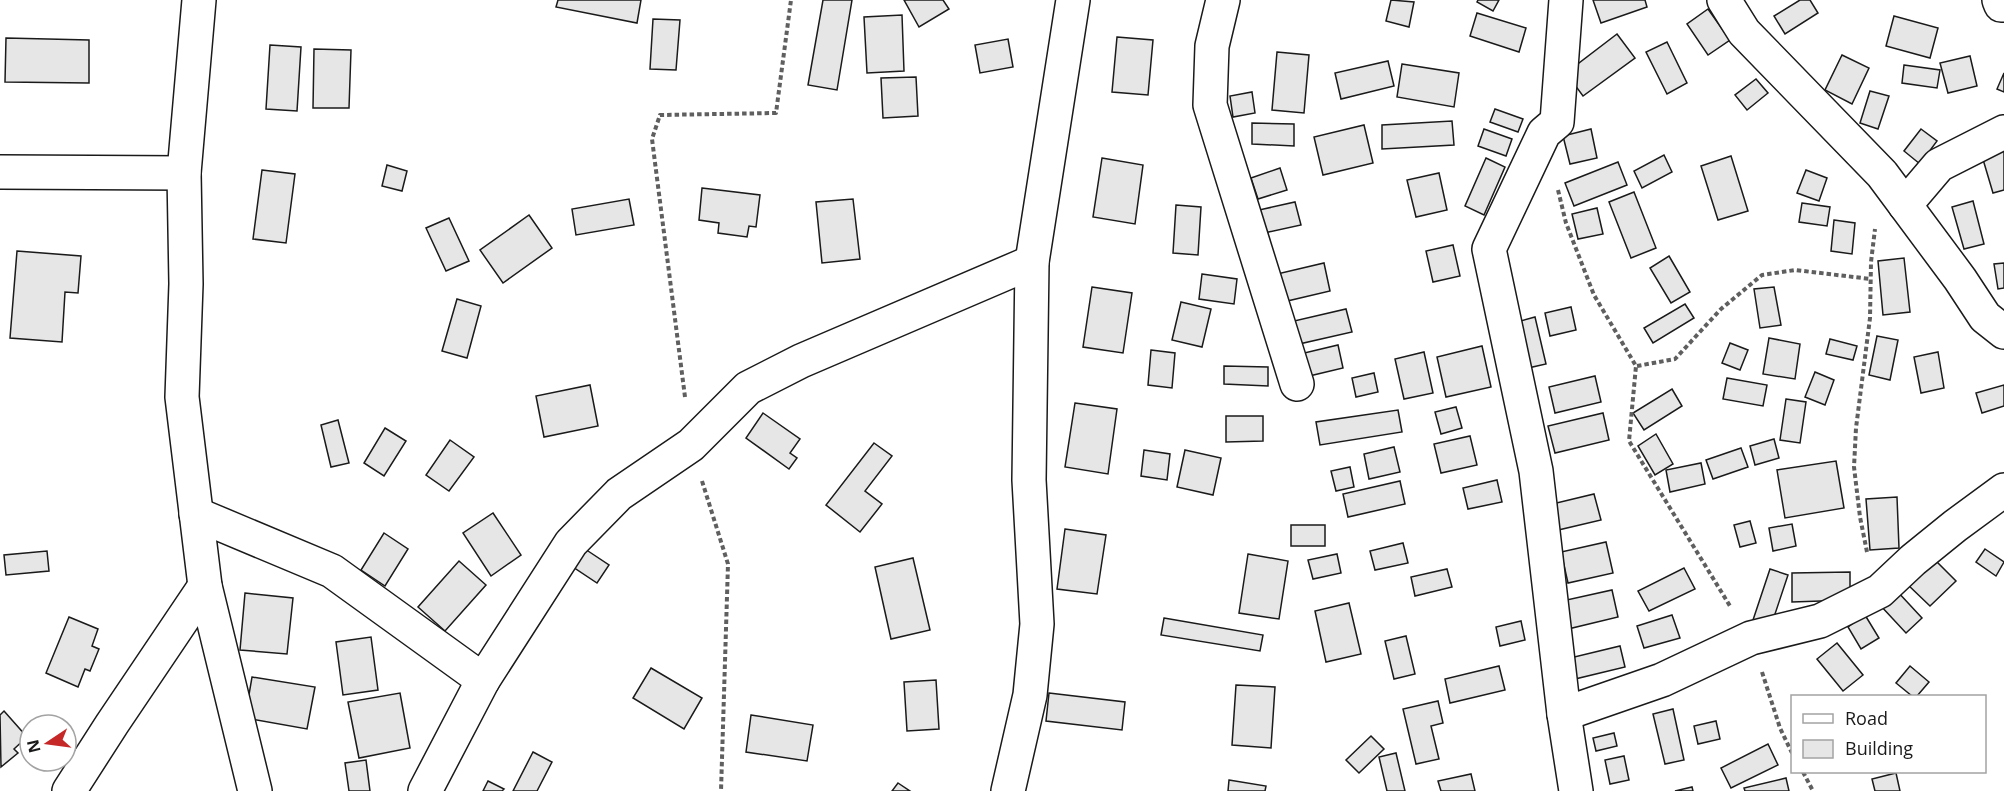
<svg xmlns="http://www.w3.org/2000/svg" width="2004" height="791" font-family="'Open Sans',sans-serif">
  <rect width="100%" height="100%" fill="#fff"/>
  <g fill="#e6e6e6" stroke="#1a1a1a" stroke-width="1.5">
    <path d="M558 0H641L637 23 556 7Z"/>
    <path d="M823 0H852L837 90 808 85Z"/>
    <path d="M904 0H943L949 9 919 27Z"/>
    <path d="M1391 0 1414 2 1409 27 1386 21Z"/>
    <path d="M1478 0H1499L1493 11 1477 2Z"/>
    <path d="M1593 0H1645L1647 7 1601 23Z"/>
    <path d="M1800 0H1810L1818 13 1785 34 1774 16Z"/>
    <path d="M1708 9 1730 40 1708 55 1687 24Z"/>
    <path d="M1477 13 1526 28 1519 52 1470 36Z"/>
    <path d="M902 15 904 71 867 73 864 17Z"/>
    <path d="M1894 16 1938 28 1930 58 1886 46Z"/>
    <path d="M653 19 680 20 676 70 650 69Z"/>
    <path d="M1617 34 1635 58 1583 96 1566 73Z"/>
    <path d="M1117 37 1153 40 1148 95 1112 92Z"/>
    <path d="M6 38 89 40V83L5 82Z"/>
    <path d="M1008 39 1013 67 980 73 975 45Z"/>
    <path d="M1667 42 1687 83 1667 94 1646 52Z"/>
    <path d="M270 45 301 47 297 111 266 109Z"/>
    <path d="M314 49 351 50 349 108H313Z"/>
    <path d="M1277 52 1309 55 1304 113 1272 110Z"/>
    <path d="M1842 55 1869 68 1852 104 1825 90Z"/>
    <path d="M1970 56 1977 86 1948 93 1940 63Z"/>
    <path d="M1388 61 1394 86 1341 99 1335 73Z"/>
    <path d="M1402 64 1459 73 1454 107 1397 97Z"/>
    <path d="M1904 65 1940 70 1937 88 1902 83Z"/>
    <path d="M2004 73V92L1997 89Z"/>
    <path d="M916 77 918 116 883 118 881 78Z"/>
    <path d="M1756 79 1768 93 1747 110 1735 95Z"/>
    <path d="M1870 91 1889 96 1878 129 1860 123Z"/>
    <path d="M1252 92 1255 113 1233 117 1230 96Z"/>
    <path d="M1495 109 1523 119 1518 132 1490 122Z"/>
    <path d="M1452 121 1454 145 1382 149V125Z"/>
    <path d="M1252 123 1294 124V146L1252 144Z"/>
    <path d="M1364 125 1373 163 1323 175 1314 137Z"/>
    <path d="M1484 129 1512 139 1506 156 1478 146Z"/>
    <path d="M1591 129 1597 158 1570 164 1563 136Z"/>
    <path d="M1921 129 1937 141 1920 164 1904 151Z"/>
    <path d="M2004 150V190L1993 193 1982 156Z"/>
    <path d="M1664 155 1672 172 1642 188 1634 171Z"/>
    <path d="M1731 156 1748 211 1718 220 1701 166Z"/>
    <path d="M1102 158 1143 165 1135 224 1093 217Z"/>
    <path d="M1486 158 1505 167 1484 215 1465 206Z"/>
    <path d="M1618 162 1627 185 1574 206 1565 183Z"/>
    <path d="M387 165 407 171 402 191 382 186Z"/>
    <path d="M1280 168 1287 190 1258 199 1251 178Z"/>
    <path d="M262 170 295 174 286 243 253 239Z"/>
    <path d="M1806 170 1827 178 1819 201 1797 193Z"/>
    <path d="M1439 173 1447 210 1416 217 1407 180Z"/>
    <path d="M702 188 760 195 756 227 749 226 747 237 718 233 719 223 699 220Z"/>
    <path d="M1634 192 1656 248 1631 258 1609 202Z"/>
    <path d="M629 199 634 225 576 235 572 209Z"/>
    <path d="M853 199 860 259 822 263 816 202Z"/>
    <path d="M1973 201 1984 244 1964 249 1952 207Z"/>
    <path d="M1295 202 1301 225 1264 233 1259 210Z"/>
    <path d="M1802 203 1830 207 1827 226 1799 222Z"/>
    <path d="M1176 205 1201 207 1198 255 1173 253Z"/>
    <path d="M1597 208 1603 234 1578 239 1572 214Z"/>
    <path d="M529 215 552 248 503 283 480 250Z"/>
    <path d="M449 218 469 261 446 271 426 228Z"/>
    <path d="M1834 220 1855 223 1852 254 1831 251Z"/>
    <path d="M1453 245 1460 276 1433 282 1426 251Z"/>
    <path d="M17 251 81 256 78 293 65 292 62 342 10 338Z"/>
    <path d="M1669 256 1690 292 1671 303 1650 268Z"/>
    <path d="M1904 258 1910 312 1883 315 1878 261Z"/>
    <path d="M1324 263 1330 291 1283 302 1277 274Z"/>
    <path d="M2004 263V288L1998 289 1994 264Z"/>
    <path d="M1202 274 1237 279 1234 304 1199 299Z"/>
    <path d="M1092 287 1132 293 1123 353 1083 347Z"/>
    <path d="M1774 287 1781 325 1760 328 1754 289Z"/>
    <path d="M457 299 481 306 467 358 442 351Z"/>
    <path d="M1181 302 1211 309 1202 347 1172 340Z"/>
    <path d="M1685 304 1694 318 1653 343 1644 328Z"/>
    <path d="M1571 307 1576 330 1550 336 1545 313Z"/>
    <path d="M1346 309 1352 332 1299 344 1294 321Z"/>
    <path d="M1535 317 1546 364 1528 368 1517 322Z"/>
    <path d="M1877 336 1898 340 1890 380 1869 375Z"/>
    <path d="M1769 338 1800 344 1795 379 1763 374Z"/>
    <path d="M1830 339 1857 346 1853 360 1826 354Z"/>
    <path d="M1730 343 1748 350 1740 370 1722 363Z"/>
    <path d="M1338 345 1343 368 1305 377 1300 354Z"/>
    <path d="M1482 346 1491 387 1446 397 1437 357Z"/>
    <path d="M1151 350 1175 353 1172 388 1148 385Z"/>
    <path d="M1424 352 1433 393 1404 399 1395 359Z"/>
    <path d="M1938 352 1944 388 1921 393 1914 357Z"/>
    <path d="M1224 366 1268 367V386L1224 384Z"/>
    <path d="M1815 372 1834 380 1825 405 1805 397Z"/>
    <path d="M1374 373 1378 392 1356 397 1352 378Z"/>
    <path d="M1595 376 1601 402 1555 413 1549 387Z"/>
    <path d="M1727 378 1767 385 1763 406 1723 399Z"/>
    <path d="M590 385 598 426 544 437 536 396Z"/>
    <path d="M2004 385V406L1982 413 1976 393Z"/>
    <path d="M1672 389 1682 406 1644 430 1633 413Z"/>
    <path d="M1786 399 1806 402 1800 443 1780 440Z"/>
    <path d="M1075 403 1117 409 1108 474 1065 467Z"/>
    <path d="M1456 407 1462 428 1441 434 1435 412Z"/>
    <path d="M1398 410 1402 432 1320 445 1316 422Z"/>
    <path d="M763 413 800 439 790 453 797 458 789 469 746 438Z"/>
    <path d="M1603 413 1609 440 1555 453 1548 426Z"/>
    <path d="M1226 416H1263V441L1226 442Z"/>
    <path d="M338 420 349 463 331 467 321 425Z"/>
    <path d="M385 428 406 441 384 476 364 463Z"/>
    <path d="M1656 434 1673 464 1655 475 1638 446Z"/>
    <path d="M1470 436 1477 465 1441 473 1434 444Z"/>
    <path d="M1774 439 1779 458 1755 465 1750 446Z"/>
    <path d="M450 440 474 457 449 491 426 475Z"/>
    <path d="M874 443 892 456 865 491 882 504 860 532 826 505Z"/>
    <path d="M1394 447 1400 472 1369 479 1364 454Z"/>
    <path d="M1741 448 1748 467 1713 479 1706 460Z"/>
    <path d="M1144 450 1170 454 1167 480 1141 476Z"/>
    <path d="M1185 450 1221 458 1213 495 1177 487Z"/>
    <path d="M1836 461 1844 508 1785 518 1777 470Z"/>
    <path d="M1701 463 1705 484 1670 492 1666 470Z"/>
    <path d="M1350 467 1354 487 1336 491 1331 471Z"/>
    <path d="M1497 480 1502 502 1468 509 1463 488Z"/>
    <path d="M1400 481 1405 504 1348 517 1343 494Z"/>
    <path d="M1594 494 1601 520 1554 531 1548 505Z"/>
    <path d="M1897 497 1899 548 1870 550 1866 499Z"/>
    <path d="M493 513 521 555 491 576 463 533Z"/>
    <path d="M1750 521 1756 543 1740 547 1734 525Z"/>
    <path d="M1792 524 1796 546 1773 551 1769 528Z"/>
    <rect x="1291" y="525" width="34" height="21"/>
    <path d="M1065 529 1106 535 1097 594 1057 589Z"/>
    <path d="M384 533 408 549 385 586 361 570Z"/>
    <path d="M1606 542 1613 573 1568 583 1561 552Z"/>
    <path d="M1403 543 1408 563 1375 570 1370 551Z"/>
    <path d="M585 549 609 565 597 583 573 567Z"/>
    <path d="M1985 549 2004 562 1996 576 1976 562Z"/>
    <path d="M47 551 49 571 6 575 4 555Z"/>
    <path d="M1248 554 1288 561 1279 619 1239 613Z"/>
    <path d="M1337 554 1341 573 1313 579 1308 560Z"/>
    <path d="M1932 557 1956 581 1930 606 1906 583Z"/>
    <path d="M913 558 930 630 891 639 875 567Z"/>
    <path d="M459 561 486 585 445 631 418 607Z"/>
    <path d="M1684 568 1695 589 1649 611 1638 591Z"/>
    <path d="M1447 569 1452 587 1415 596 1411 577Z"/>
    <path d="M1770 569 1788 575 1769 632 1751 626Z"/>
    <path d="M1850 572V600L1792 602V573Z"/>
    <path d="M1612 590 1618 617 1568 629 1562 601Z"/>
    <path d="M1896 590 1922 618 1906 633 1880 605Z"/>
    <path d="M245 593 293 598 287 654 240 650Z"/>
    <path d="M1349 603 1361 654 1326 662 1315 611Z"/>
    <path d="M1672 615 1680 638 1644 648 1637 626Z"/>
    <path d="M1865 615 1879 638 1861 649 1848 627Z"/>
    <path d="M69 617 98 629 92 646 99 649 90 671 85 669 78 687 46 673Z"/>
    <path d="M1164 618 1263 635 1260 651 1161 635Z"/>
    <path d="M1521 621 1525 640 1500 646 1496 627Z"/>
    <path d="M1406 636 1415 674 1394 679 1385 641Z"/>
    <path d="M371 637 378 690 343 695 336 642Z"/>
    <path d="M1837 643 1863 675 1843 691 1817 659Z"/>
    <path d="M1620 646 1625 667 1575 679 1570 658Z"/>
    <path d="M1499 666 1505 690 1450 703 1445 679Z"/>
    <path d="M1910 666 1929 682 1917 696H1912L1896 683Z"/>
    <path d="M651 668 702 698 684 729 633 698Z"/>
    <path d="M252 677 315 687 307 729 245 718Z"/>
    <path d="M936 680 939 729 907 731 904 682Z"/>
    <path d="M1236 685 1275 687 1271 748 1232 745Z"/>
    <path d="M400 693 410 748 359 758 348 702Z"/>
    <path d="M1049 693 1125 702 1122 730 1046 721Z"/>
    <path d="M1438 701 1443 723 1431 726 1439 759 1416 764 1403 709Z"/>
    <path d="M1673 709 1684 760 1665 764 1653 714Z"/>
    <path d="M4 711 27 737 14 749 18 753 1 767 0 715Z"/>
    <path d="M751 715 813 725 807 761 746 752Z"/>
    <path d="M1716 721 1720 739 1698 744 1694 726Z"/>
    <path d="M1614 733 1617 746 1596 751 1593 738Z"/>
    <path d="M1371 736 1384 749 1359 773 1346 760Z"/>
    <path d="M1768 744 1778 765 1731 788 1721 768Z"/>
    <path d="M533 752 552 762 537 791H513Z"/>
    <path d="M1396 753 1405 791H1387L1379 757Z"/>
    <path d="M1624 756 1629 780 1610 784 1605 760Z"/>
    <path d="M366 760 370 791H349L345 763Z"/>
    <path d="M1896 773 1900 791H1875L1872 779Z"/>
    <path d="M1471 774 1475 791H1441L1438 781Z"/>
    <path d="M1786 778 1789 791H1745L1744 788Z"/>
    <path d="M1229 780 1266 786 1265 791H1228Z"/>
    <path d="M488 781 504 789 502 791H483Z"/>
    <path d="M898 783 910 791H892Z"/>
    <path d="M1692 787 1693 791H1675Z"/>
  </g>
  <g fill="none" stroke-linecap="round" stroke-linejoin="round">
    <defs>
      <g id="minor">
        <path d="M199 0 184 173 186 284 182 397 205 586 255 791"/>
        <path d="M1223 0 1212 46 1210 105 1297 384"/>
        <path d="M1566 0 1557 122 1544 133 1489 249 1536 471 1564 714 1576 791"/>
        <path d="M1724 0 1744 32 1882 174 1960 279 1985 317 2004 332"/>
        <path d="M1999 0 2001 5H2004"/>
        <path d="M0 172 184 173"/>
        <path d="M1905 205 1939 165 2004 132"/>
        <path d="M196 514 332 571 483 680 571 543 619 494 691 445 748 388 801 361 1032 262"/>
        <path d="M1564 714 1662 680 1751 638 1820 621 1880 591 1913 560 1955 526 2004 490"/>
        <path d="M69 791 112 724 205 586"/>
        <path d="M425 791 483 680"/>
        <path d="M1008 791 1030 695 1037 624 1029 480 1032 262 1073 0"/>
      </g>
    </defs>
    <use href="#minor" stroke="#1a1a1a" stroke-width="36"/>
    <g stroke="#5f5f5f" stroke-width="4" stroke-dasharray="4.5 3" stroke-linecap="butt">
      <path d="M1558 190 1566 223 1594 295 1636 366 1629 441 1730 606"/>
      <path d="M1637 366 1675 359 1721 309 1762 275 1795 270 1871 279"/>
      <path d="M685 397 652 139 660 115 776 113 791 0"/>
      <path d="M702 481 728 564 721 791"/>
      <path d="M1867 552 1860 517 1854 467 1856 428 1870 318 1871 262 1875 229"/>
      <path d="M1762 672 1780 728 1792 753"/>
      <path d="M1803 772 1813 791"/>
    </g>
    <use href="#minor" stroke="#fff" stroke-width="33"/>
  </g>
  <rect x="1791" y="695" width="195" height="78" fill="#ffffff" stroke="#a3a3a3" stroke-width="1.5"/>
  <rect x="1803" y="714" width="30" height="9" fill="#ffffff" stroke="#a3a3a3" stroke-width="1.5"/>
  <text x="1845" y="725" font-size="18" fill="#1a1a1a">Road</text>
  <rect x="1803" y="740" width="30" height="18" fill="#e6e6e6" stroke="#a3a3a3" stroke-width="1.5"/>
  <text x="1845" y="755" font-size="18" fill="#1a1a1a">Building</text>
  <g transform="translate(48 743) rotate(257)"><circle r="28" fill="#ffffff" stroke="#a3a3a3" stroke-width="1.5"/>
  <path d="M0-4.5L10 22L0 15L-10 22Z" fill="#c62828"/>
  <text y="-9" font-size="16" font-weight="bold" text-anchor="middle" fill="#1a1a1a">N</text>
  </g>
</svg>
